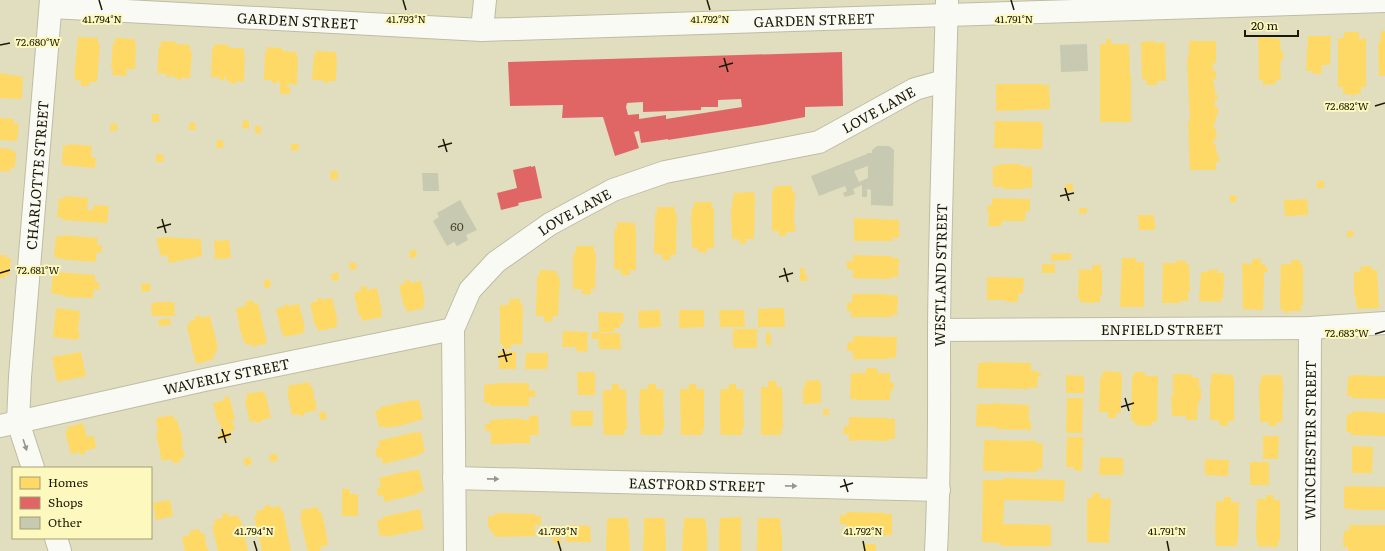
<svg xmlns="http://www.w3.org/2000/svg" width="1385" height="551" font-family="Literata,serif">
  <rect width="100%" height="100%" fill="#e1debf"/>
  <g fill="#ffd966">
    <path d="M1381 31H1385V76H1379L1378 43H1380Z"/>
    <path d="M1344 32H1359V39L1366 38V87H1361V94H1354L1355 97H1351V94H1343V87H1338V38H1344Z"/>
    <path d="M1258 35H1269V38H1278L1280 41 1281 51 1283 52V60L1280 62 1281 79 1276 80V84L1263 85V80H1259Z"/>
    <path d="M1308 36H1331L1330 65H1322L1321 74H1313V71H1306Z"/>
    <path d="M78 37 98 38V44L100 45 97 82H89V86H81V81L75 80V74H74Z"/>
    <path d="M115 38 135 39V44L136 45 135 69H127L126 76 112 75 113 68H111L113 43H115Z"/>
    <path d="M1106 39H1111V44H1129L1130 76H1131V122H1100V44H1106Z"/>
    <path d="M161 41 176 42V44L190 45V51H192L190 78H181L180 80H177V77H172V74H171L170 77H166V74L157 73 159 46H161Z"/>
    <path d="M1155 41V43L1165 42 1166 81H1157V85H1146V79H1142L1141 42Z"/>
    <path d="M1189 41H1216V63H1213V71H1216V79H1213L1214 86H1215V94H1217L1218 99H1215V107H1218V115H1216V122H1214V129H1216L1217 138H1214V145H1216V153H1218L1219 162H1216V170H1190L1188 121H1190L1187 62 1189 53Z"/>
    <path d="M214 44 229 45V48H244L243 54H245L244 82 236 81V84L230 83 231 81H226V77H224V80H219L220 77H211L212 49H214Z"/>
    <path d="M267 47 282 48V51L297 52 296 57H298L297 85 287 84V87H290V94H280V84H279V81H277L276 84 272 83V80H264L265 52H267Z"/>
    <path d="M316 51 336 52V57H337L336 81H329V83H323L324 80H312L314 55 315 56Z"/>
    <path d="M0 73 23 77 22 99 0 98Z"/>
    <path d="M996 84H1043L1042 85H1049L1050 109 996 111Z"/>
    <rect x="152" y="114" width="7" height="8"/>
    <path d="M0 118 14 119V124H19L17 141 0 140Z"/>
    <path d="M243 120 249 121V129L242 128Z"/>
    <path d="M995 121 1042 122V125H1043L1042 149 994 148Z"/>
    <path d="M195 122 196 130H189V123Z"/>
    <path d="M111 123 117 124V131H110Z"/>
    <path d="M255 126H261V134L255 133Z"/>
    <path d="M217 140H223V148H216Z"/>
    <path d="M69 144 92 146 91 157 96 158 95 168 62 165 63 145 69 146Z"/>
    <path d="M291 144H299L298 151 291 150Z"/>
    <path d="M0 148 12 149V151L16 152 15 168 10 167V172L0 171Z"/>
    <path d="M156 154 164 155 163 162H156Z"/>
    <path d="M999 164H1021V166L1032 167V188L1025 187V189H1003L1004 187H993V166H999Z"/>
    <path d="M331 171H338L337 180 330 179Z"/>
    <rect x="1317" y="181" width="7" height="7"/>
    <path d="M1065 184H1073V191H1066Z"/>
    <path d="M775 186H792V192L795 191 794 225H795V232H786V236H779V231H772V191H774Z"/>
    <path d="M754 192 755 199 754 239H746V244L739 243V239H732L731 211 734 193Z"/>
    <path d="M1230 195 1237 196 1236 202H1230Z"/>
    <path d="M65 196 88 198 87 210H93L94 205 109 206 107 223 63 220V218L57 217 59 198 65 199Z"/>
    <path d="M992 198 1030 199V211H1026L1025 221H1002L1001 226H988L989 213H987L988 205H992Z"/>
    <path d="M1307 199 1308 215 1285 216 1284 200Z"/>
    <path d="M694 202H712V208H714V248H707V253L698 252V248H692L691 218 692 208H694Z"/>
    <path d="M657 207H675V214H677L676 255H670V260H662V254H654L655 213H657Z"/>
    <path d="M1079 208H1087V213L1079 214Z"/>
    <path d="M1138 215H1154L1155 230H1139Z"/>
    <path d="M854 218 899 220V238L893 237V241H854Z"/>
    <path d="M617 222 635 223V229H636V270H630V275H621V270L614 269V233L615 229H617Z"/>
    <path d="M1347 231H1354L1353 237H1347Z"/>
    <path d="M62 235 98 238 97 245H102L101 253H96V262L69 260 54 257 56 236 62 237Z"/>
    <path d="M163 237 201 239 202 256 169 263 167 255 161 256 156 239Z"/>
    <path d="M229 240 231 258 215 259 214 241Z"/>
    <path d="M576 246H594V253H596L595 289H591V294H582V289H573V259L574 252H576Z"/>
    <path d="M416 250 417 257 410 258 409 251Z"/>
    <path d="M1071 253V260L1051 261V254Z"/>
    <path d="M0 255H6V258H11L9 276 5 275V278H0Z"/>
    <path d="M853 255 892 256V258H899L898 277H891V279L853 278V270L847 269V261H853Z"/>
    <path d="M1122 258H1136V262H1144V307H1120Z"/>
    <path d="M1252 259H1261V264H1265V268H1268V272H1264L1263 310 1243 309 1242 263 1252 264Z"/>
    <path d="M1177 260 1186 261V264H1189L1190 292H1188V301H1180V303H1162L1163 263H1177Z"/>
    <path d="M1291 260H1300V264L1303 265V305H1301V311H1289V313H1285V310L1281 311 1280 297 1281 264H1291Z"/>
    <path d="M355 262 357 269 350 270 349 263Z"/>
    <rect x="1042" y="264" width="13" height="9"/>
    <path d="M1092 265H1101V270H1102V296H1100V302H1094V303L1080 302V298H1078L1079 269 1092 270Z"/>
    <path d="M1372 266V270H1377L1379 308 1357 309 1355 295H1354V272L1361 271 1360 267Z"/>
    <path d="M800 268H805L804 274H807V281H800Z"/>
    <path d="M1213 269 1218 270V273H1224L1223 298H1221V302L1199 301 1201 272H1208V270H1212L1213 273Z"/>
    <path d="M540 270 557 271V277H560L558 316H553L552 322 544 321V316H536L537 284V276H539Z"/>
    <path d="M53 272 58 273V272L95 275V282H99V290L94 289 93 298 66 297V296L51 293Z"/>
    <path d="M338 272 339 280 332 281 331 274Z"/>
    <path d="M987 277 1024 278 1023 293 1018 294V302H1006V300H987Z"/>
    <path d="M270 279 271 287 265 288 263 281Z"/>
    <path d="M409 279 410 283 421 281 425 302 423 303 424 308 407 312 406 307H404L399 285 405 284 404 281Z"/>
    <path d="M150 283 151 291 142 292 141 284Z"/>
    <path d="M366 286 367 290 377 288 382 311 381 312 382 317 362 321 361 316H359L354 293 361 291 360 287Z"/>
    <path d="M852 294H883L898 296 897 315H891V317H851V311H847V302L852 303Z"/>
    <path d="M317 298H321L322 300 332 298 338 322H336L337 327 318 331 317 326H315L310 303 318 301Z"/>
    <path d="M509 299H521L520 305H523L522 345 511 344V349H503V344H500V305H509Z"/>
    <path d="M253 300 254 304 258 303 267 343 252 347V344L248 345 244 342 239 326V323L236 308 246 306 245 302Z"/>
    <path d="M156 302H174L175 316H152L151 303H156Z"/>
    <path d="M288 304V306L299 304 305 328 303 329 304 333 284 337 283 333H282L276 309 284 307V305Z"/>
    <path d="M56 308 80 311 78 333H80L78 340 53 337Z"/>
    <path d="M784 308 785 327H758V309Z"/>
    <path d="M660 310 661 327 639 328 638 311Z"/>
    <path d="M679 310H704V327L679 328Z"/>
    <path d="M719 310H744L745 327H720Z"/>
    <path d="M598 312 624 313 623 323H620V328H614V332H599Z"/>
    <path d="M200 315 201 318 210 316 218 348 213 357 214 359 196 364 187 327H188L187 324 190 323V321L195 320 194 317Z"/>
    <path d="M170 318 171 325 159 326 158 320Z"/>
    <rect x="733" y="329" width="24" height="19"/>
    <path d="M563 331 588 332 587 352 576 351V347H562Z"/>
    <rect x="592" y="332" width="6" height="7"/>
    <path d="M598 333H620L621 349H599Z"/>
    <rect x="766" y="333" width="5" height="12"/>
    <path d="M854 336 897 337 896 358 889 357V359H853V351H847L848 342H853Z"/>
    <path d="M499 351 516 352V369H499Z"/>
    <path d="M81 352 86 376 57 382 52 357Z"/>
    <path d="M526 353H548L547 369H525Z"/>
    <path d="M984 362 1031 363V371H1038L1037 373H1041V376H1038L1037 388 1030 387V389L977 388 978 363H984Z"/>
    <path d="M866 368H877V373H890V382L894 383 893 391H890V400H856V399H850L851 373H866Z"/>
    <path d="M1103 371 1121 372V377H1122L1121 413H1116V418H1108V412H1099L1100 377H1102Z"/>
    <path d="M577 372H595V395H578Z"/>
    <path d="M1134 372H1145V376H1158L1157 422H1151V426L1135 425V421H1131L1132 376H1134Z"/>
    <path d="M1212 373 1233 375V379H1234V421H1228V426L1219 425V420H1210V387Z"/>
    <path d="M1173 374H1191V377L1199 378V388H1201V401H1198L1197 420H1186V416H1172L1171 396H1173Z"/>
    <path d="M1066 375 1084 376V393H1066Z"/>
    <path d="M1262 375H1282L1283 388 1282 422H1277L1276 426H1269V422H1260L1259 388Z"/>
    <path d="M1352 375 1385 376V399L1352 398V396H1347L1348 376 1352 377Z"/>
    <path d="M818 380 820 381 821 388V403L803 404V387H805V381Z"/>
    <path d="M768 381H776L777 387H782L783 429H781V435H761V387H768Z"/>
    <path d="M309 382 310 386H312L317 410 304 413V415L300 416 299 414 292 415 287 391H289L288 386Z"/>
    <path d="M499 383H529V390H535V397H529V406H490V403H484V385Z"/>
    <path d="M612 384H619V389L626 390 627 430H624L625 435H604L603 423V390H612Z"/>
    <path d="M648 384H656V389H663L664 430H662V435H641L639 408 640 389H648Z"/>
    <path d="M689 384H696V389H704V430H702V435H681L680 389H689Z"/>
    <path d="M729 384H736V389H743L744 429H742V435H721L720 423V396L721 389H729Z"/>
    <path d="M264 391 265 396H266L271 418 261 420V422L257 423 256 421 250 422 245 400 247 399 246 394Z"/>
    <path d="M228 396 229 399H230L235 420H232L235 430 230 431 231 438 220 440 219 432H222L220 422 218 423 213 403 225 400 224 397Z"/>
    <path d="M1067 398H1083L1082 433H1066Z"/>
    <path d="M413 400V401L419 400 423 419 399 426 384 428V426L379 427 375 411 380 410V407Z"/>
    <path d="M993 403 1029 405V421H1031V430L996 429V427L976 426 977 404H993Z"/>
    <rect x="823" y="409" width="6" height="6"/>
    <path d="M325 411 327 419 320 420 319 413Z"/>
    <rect x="571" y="411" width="22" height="15"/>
    <path d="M1359 411 1385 413V436L1351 435V432H1346L1347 414H1352V412Z"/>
    <path d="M173 415 174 420 177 419 179 429H180L183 441 181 442 185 457 180 458 181 462 172 463 171 459 162 461 156 434 158 433 156 418Z"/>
    <path d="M538 415 539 435H530V443L491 444V431H485V424H490V420L522 418V420H529V416Z"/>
    <path d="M849 417 888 418V419H895V439H888V441L855 440V441H849V434H843L844 426H849Z"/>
    <path d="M83 423 87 437 94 436 96 448 84 451 85 454 81 455 80 452 71 454 65 431H68L67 427Z"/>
    <path d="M416 432V433L421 432 425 452 420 453V455L383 464 381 457 377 458 375 449 379 448 378 441Z"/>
    <path d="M1263 436H1279L1278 459H1263Z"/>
    <path d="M1067 437H1083L1082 471 1074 470V467H1066Z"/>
    <path d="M984 440 1037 441V444H1043L1042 469H1037V472L983 471Z"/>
    <path d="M1352 446 1373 447 1372 473H1352Z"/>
    <path d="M276 453 278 461 271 462 269 455Z"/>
    <path d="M250 457 252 464 245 466 243 459Z"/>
    <path d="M1100 457 1123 458V475H1099Z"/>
    <path d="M1205 459 1229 460 1228 476 1205 475Z"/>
    <rect x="1250" y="462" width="19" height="23"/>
    <path d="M419 470 424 491 418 492V494L384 502 383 495 378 496 377 488 381 487 379 478 408 471Z"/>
    <path d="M1003 478 1065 480 1064 501 1004 500 1003 524 1051 525V546H1001V543L982 542 983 480H1003Z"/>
    <path d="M1350 486 1385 487V510H1357L1344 508V487Z"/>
    <path d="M342 489H350V494H358V516H342Z"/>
    <path d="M1093 493H1100V498L1111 499 1109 543 1087 542V498H1092Z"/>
    <path d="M1266 495H1274L1273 500H1280V541H1278V547L1258 546 1256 536 1257 499H1266Z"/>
    <path d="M1224 497H1231V502H1239L1238 541H1237V546H1216L1215 532 1216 501 1223 502Z"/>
    <path d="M170 500 173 516 156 520 153 503Z"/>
    <path d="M270 504V508L280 506 281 511H283L291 551H262L254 516H257L256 511 265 509 264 506Z"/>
    <path d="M318 507 319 513 321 512 325 526 328 545 320 547 321 551H308V549H307L300 516H302L301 510Z"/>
    <path d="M420 509 424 529 386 537V535L380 536 377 521 383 519 382 517Z"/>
    <path d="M847 512 886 513V514H892V535H886L885 536 879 535H846V524H840V515H846Z"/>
    <path d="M228 513 229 517 238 515 239 520H241L248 551H218L212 526 215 525 214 520 223 518 222 514Z"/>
    <path d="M501 513 535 514V516H541V525H535V536L494 537V532H491V529H488V516H494V514Z"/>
    <path d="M741 517V551H719V532L720 518Z"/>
    <path d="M607 518H628L630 551H606Z"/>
    <path d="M644 518H665L666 551H643Z"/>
    <path d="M684 518H705L707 532V551H682Z"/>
    <path d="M758 518H780L781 530H782V551H757Z"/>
    <path d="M566 525 590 526 591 542H566Z"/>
    <path d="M1349 525H1385V551H1348V547H1343L1344 531H1349Z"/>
    <path d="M199 529 200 533H204L207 548H208L209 551H185L182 537 190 535 189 531Z"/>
    <rect x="553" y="537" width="8" height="6"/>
    <rect x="865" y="544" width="11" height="7"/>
  </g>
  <g fill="#e06666" fill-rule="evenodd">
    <path d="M842 52 843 106 805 107V117L763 125 668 140V139L641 143 639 131 634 132 639 148 615 156 603 117 562 118 563 105 510 106 508 62ZM741 99 742 107 666 119V115L639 119V114L628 115 626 107 627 103 643 102V112L701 110V107H718V100Z"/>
    <path d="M531 166V167L535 166 542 198 518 203 519 205 517 206 501 210 497 193 517 188 513 170Z"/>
  </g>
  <g fill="#c7c9b1" fill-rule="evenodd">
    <path d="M1087 44 1088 71 1061 72 1060 45Z"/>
    <path d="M877 146H889L894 150 893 206 871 205V190L867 189V197H862V185L853 189 855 194 845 197 843 193 847 191 845 186 819 196 811 176 867 154V153H872V150ZM868 166V178L859 182 854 171Z"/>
    <path d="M422 173H438L439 191H423Z"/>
    <path d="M460 200 477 230 466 235 468 240 457 246 454 242 447 246 433 221 439 217 437 213Z"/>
  </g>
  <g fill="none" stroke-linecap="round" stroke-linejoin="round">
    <defs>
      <g id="minor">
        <path id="s1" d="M51 7 482 30 1385 1"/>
        <path d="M482 30 485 0"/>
        <path id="s2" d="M939 330 1310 328 1385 323"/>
        <path id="s3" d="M0 426 204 380 453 329"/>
        <path id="s4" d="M33 468 18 422 20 377 51 0"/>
        <path id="s5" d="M454 478 939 490"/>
        <path d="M56 538 60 551"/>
        <path id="s6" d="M455 551 453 329 470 290 496 262 550 224 613 190 665 172 819 142 915 89 944 81"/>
        <path id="s7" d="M936 551C940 477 939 404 939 330 940 221 944 111 947 1"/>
        <path id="s8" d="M1309 551 1310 328"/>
      </g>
    </defs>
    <use href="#minor" stroke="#bebca4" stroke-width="24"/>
    <use href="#minor" stroke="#fafaf5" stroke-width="22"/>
  </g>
  <defs><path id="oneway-solid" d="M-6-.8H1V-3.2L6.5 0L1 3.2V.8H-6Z"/></defs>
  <g fill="#969589">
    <use href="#oneway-solid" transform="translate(25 445) rotate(72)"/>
    <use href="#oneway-solid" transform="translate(493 479) rotate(1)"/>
    <use href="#oneway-solid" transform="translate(791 486) rotate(1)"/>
  </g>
  <path fill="none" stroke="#1b1904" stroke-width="1.5" d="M99 0 102 10M403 0 406 10M707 0 710 10M1011 0 1014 10M0 45 10 43M724 58 728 72M719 67 733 63M1375 106 1385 103M443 139 447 152M438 147 452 143M1065 188 1069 201M1060 196 1074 193M162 219 166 233M157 228 171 224M784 268 788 282M0 273 10 270M779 277 793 273M1375 334 1385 331M503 349 507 362M498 357 512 354M1125 398 1129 411M1121 407 1134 403M222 429 226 443M218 438 231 434M844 479 848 492M840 487 853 483M254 541 257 551M558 541 561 551M863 541 865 551M1167 541 1169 551"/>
  <g text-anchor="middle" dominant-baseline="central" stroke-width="4" stroke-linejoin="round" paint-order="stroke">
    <g font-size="12" fill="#46452f">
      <text x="457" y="226">60</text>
    </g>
    <g font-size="14" fill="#1b1904" stroke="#fdf8be">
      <text stroke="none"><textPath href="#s1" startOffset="764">GARDEN STREET</textPath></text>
      <text stroke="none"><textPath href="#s1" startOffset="247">GARDEN STREET</textPath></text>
      <text stroke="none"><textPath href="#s6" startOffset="720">LOVE LANE</textPath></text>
      <text stroke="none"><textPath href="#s4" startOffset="296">CHARLOTTE STREET</textPath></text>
      <text stroke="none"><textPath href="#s6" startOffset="396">LOVE LANE</textPath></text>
      <text stroke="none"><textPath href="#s7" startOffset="276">WESTLAND STREET</textPath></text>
      <text stroke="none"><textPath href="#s2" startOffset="223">ENFIELD STREET</textPath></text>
      <text stroke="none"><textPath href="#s3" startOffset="232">WAVERLY STREET</textPath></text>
      <text stroke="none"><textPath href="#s8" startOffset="111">WINCHESTER STREET</textPath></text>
      <text stroke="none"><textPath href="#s5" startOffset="243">EASTFORD STREET</textPath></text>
    </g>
  </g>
  <g font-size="10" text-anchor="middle" fill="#1b1904" stroke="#fdf8be" stroke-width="4" stroke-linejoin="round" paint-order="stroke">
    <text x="102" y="23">41.794°N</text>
    <text x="406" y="23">41.793°N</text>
    <text x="710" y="23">41.792°N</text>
    <text x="1014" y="23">41.791°N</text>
    <text x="38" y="46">72.680°W</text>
    <text x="1347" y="110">72.682°W</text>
    <text x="38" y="274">72.681°W</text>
    <text x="1347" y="337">72.683°W</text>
    <text x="254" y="535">41.794°N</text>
    <text x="558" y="535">41.793°N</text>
    <text x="863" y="535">41.792°N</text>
    <text x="1167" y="535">41.791°N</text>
  </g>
  <rect x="12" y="467" width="140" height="72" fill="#fdf8be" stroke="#a39f74"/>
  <rect x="20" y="477" width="20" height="12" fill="#ffd966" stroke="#a39f74"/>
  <text x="48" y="487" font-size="12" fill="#1b1904">Homes</text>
  <rect x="20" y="497" width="20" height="12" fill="#e06666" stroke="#a39f74"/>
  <text x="48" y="507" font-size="12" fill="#1b1904">Shops</text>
  <rect x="20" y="517" width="20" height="12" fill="#c7c9b1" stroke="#a39f74"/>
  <text x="48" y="527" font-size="12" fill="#1b1904">Other</text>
  <path d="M1245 30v6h53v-6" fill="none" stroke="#1b1904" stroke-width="2"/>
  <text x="1251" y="30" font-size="12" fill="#1b1904" stroke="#fdf8be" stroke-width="3" paint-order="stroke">20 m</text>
</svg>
